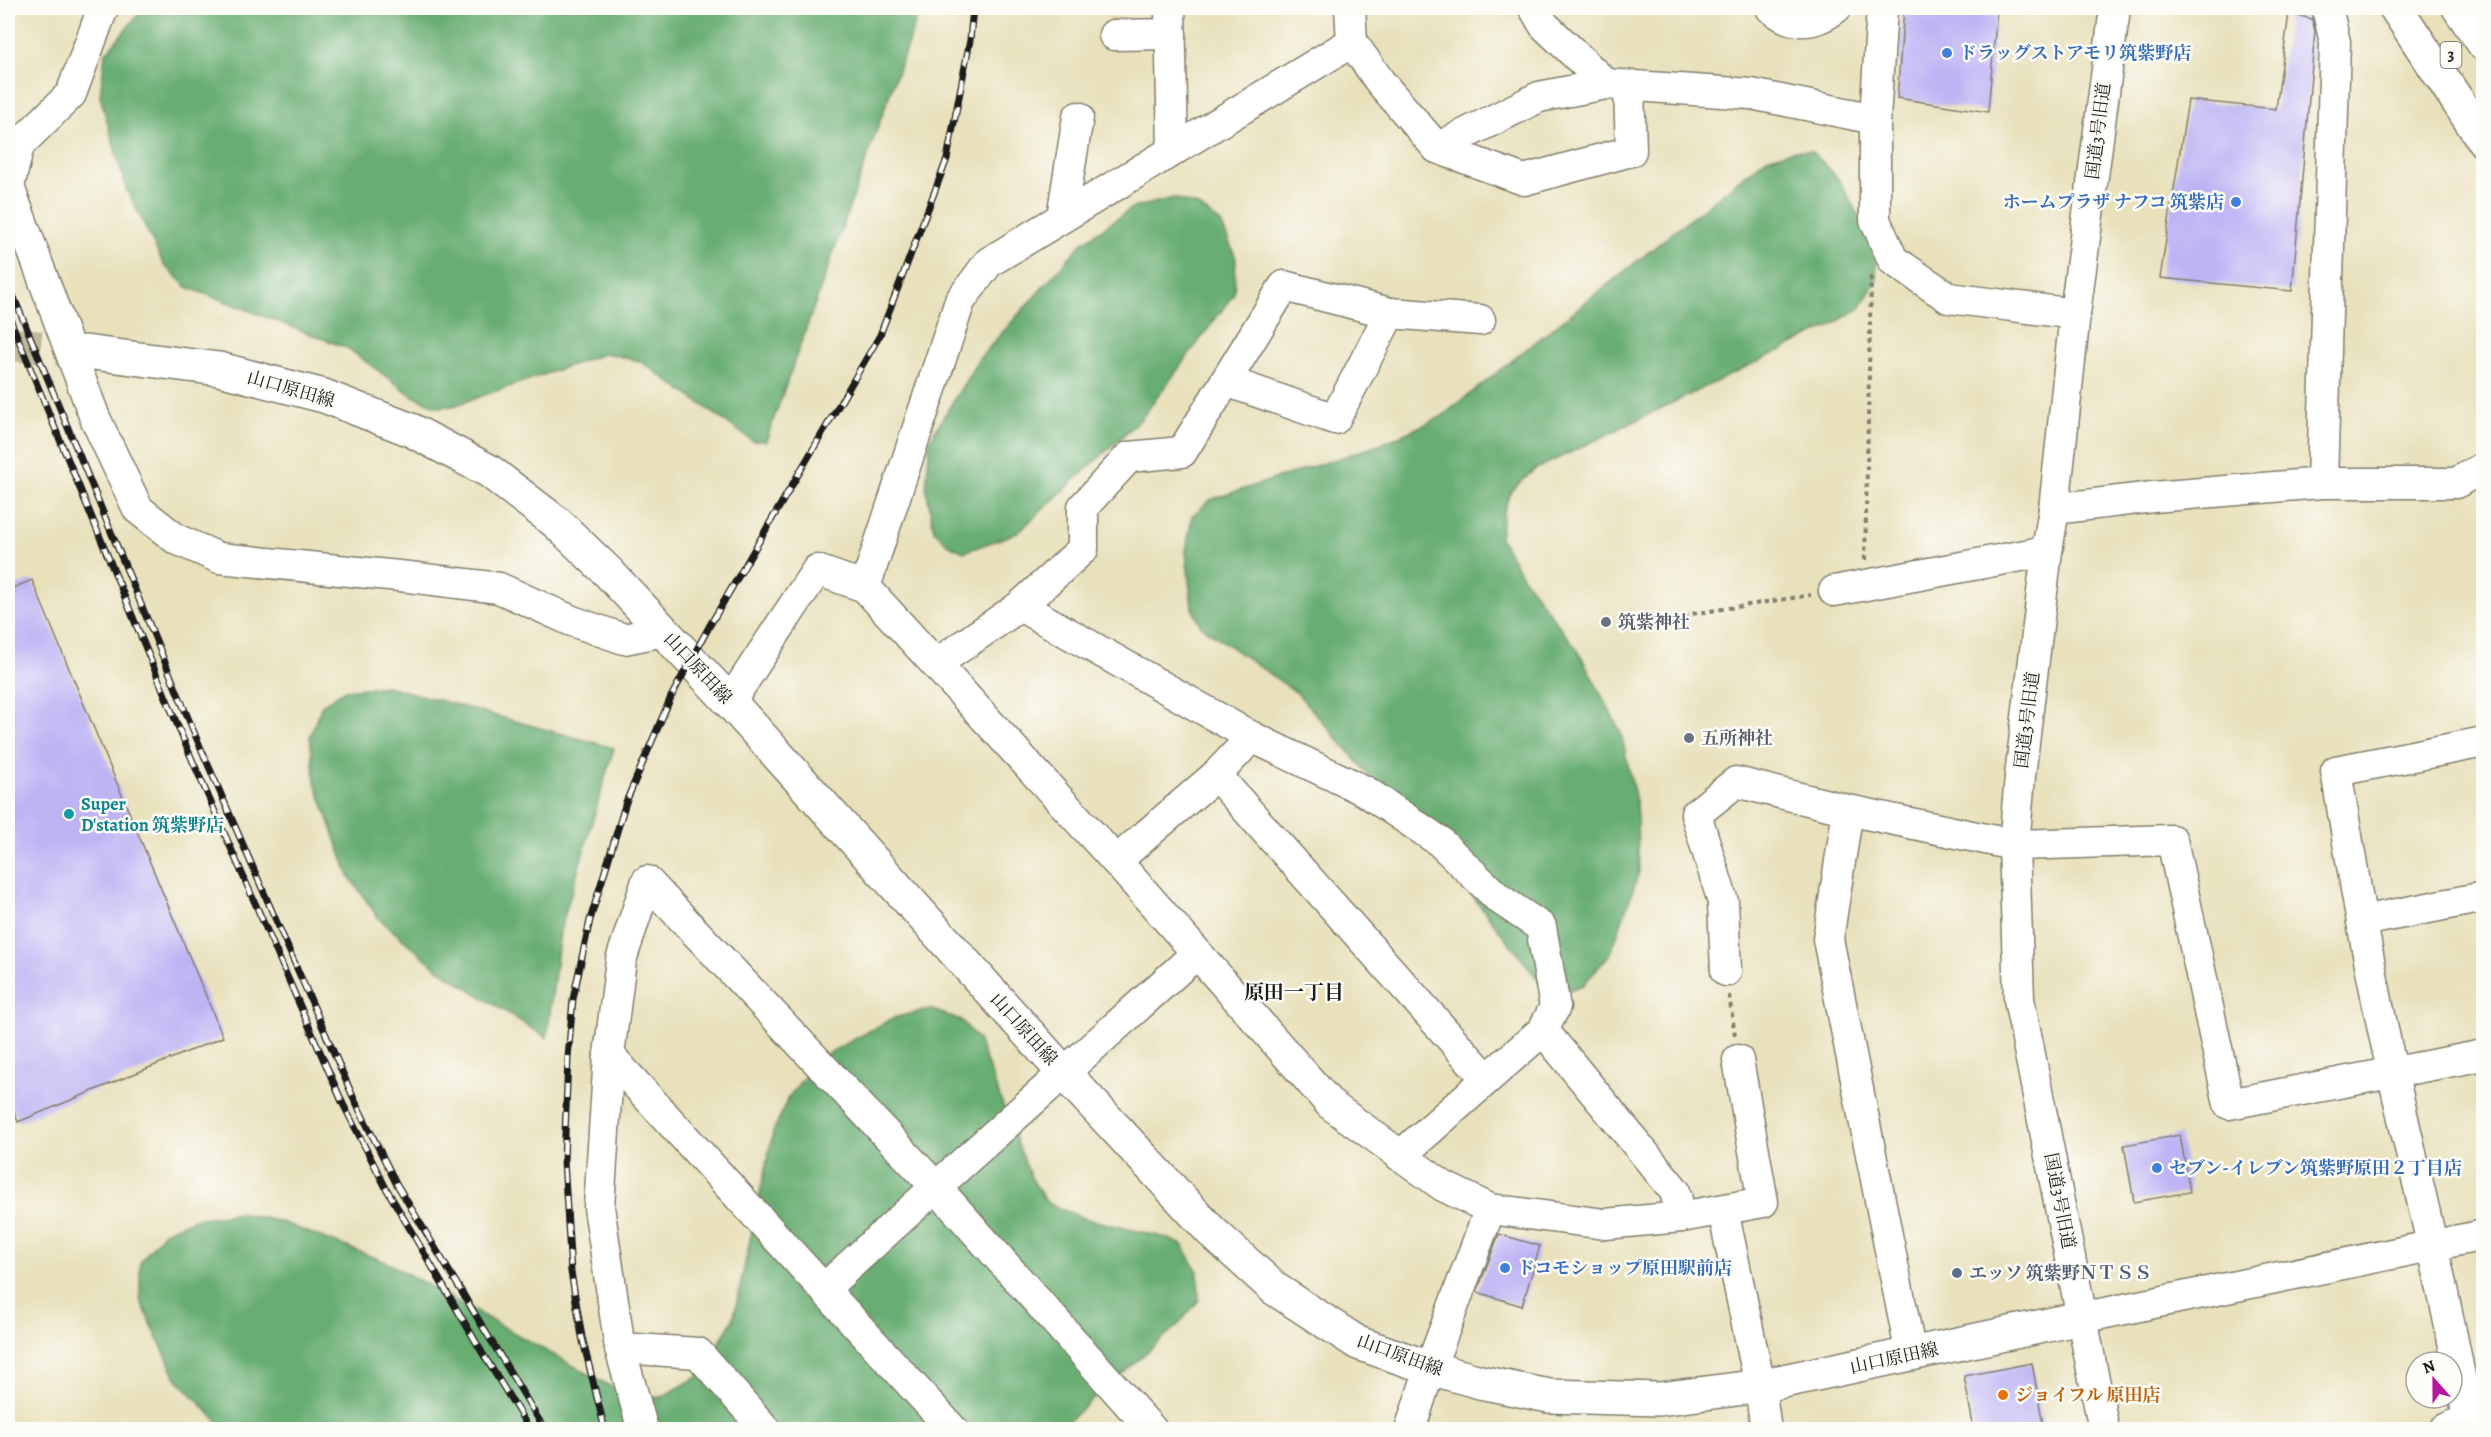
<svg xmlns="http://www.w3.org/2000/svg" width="2491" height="1437" font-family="Alegreya,'Noto Serif JP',serif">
  <rect width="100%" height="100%" fill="#fdfcf7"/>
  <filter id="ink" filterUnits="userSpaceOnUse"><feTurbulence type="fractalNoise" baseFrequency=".0167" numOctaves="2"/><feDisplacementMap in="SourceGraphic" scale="12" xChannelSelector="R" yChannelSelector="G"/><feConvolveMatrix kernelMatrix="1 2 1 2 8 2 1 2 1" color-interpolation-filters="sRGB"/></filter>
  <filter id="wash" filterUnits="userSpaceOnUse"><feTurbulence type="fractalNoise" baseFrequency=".008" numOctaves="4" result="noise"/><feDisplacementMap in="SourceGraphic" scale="24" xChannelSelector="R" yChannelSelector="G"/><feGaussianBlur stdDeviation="1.35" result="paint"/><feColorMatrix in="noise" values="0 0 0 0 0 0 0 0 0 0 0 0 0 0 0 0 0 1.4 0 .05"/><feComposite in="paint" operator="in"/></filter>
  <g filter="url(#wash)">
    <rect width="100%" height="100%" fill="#e8e1bc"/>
    <g fill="#68ad72" stroke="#426447" stroke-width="1.5">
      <path d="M144 8H918L919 12 766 441H753L640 361 606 353 453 406 438 407 413 396 347 348 187 287 164 265 126 188 100 96 105 54Z"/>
      <path d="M1795 150 1812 151 1839 180 1877 250 1876 281 1860 308 1827 328 1534 470 1511 491 1503 513 1500 538 1524 579 1579 652 1621 733 1636 801 1639 872 1611 953 1583 985 1566 991H1547L1448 865 1297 693 1201 626 1192 608 1186 551 1192 516 1210 500 1382 444 1441 417 1767 158Z"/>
      <path d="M1174 198 1198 206 1221 223 1236 258 1234 294 1141 419 1017 533 964 552 947 544 934 530 926 488 930 439 979 359 1082 243 1132 208Z"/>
      <path d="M387 686 614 748 560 931 547 1038 438 969 379 919 349 876 315 782 310 736 322 705 345 690Z"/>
      <path d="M930 1009 962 1021 978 1040 1030 1176 1047 1203 1083 1218 1167 1238 1183 1245 1198 1272 1199 1300 1180 1323 1059 1429 226 1430 176 1378 140 1299V1262L164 1232 194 1219 241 1213 281 1222 386 1262 617 1390 637 1400 661 1397 698 1377 733 1320 773 1132 788 1098 818 1059 893 1018Z"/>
    </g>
    <g id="blocks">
      <g fill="#beb4f4">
        <path d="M1904 8H1997L1988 112 1897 98Z"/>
        <path d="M2289 13 2312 19 2315 31 2292 291 2160 278 2188 100 2276 109Z"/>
        <path d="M32 580 223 1037 18 1122 8 1096V590Z"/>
        <path d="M2180 1135 2190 1192 2134 1202 2124 1145Z"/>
        <path d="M1499 1234 1540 1246 1522 1306 1477 1292Z"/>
        <path d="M2032 1363 2044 1430H1974L1964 1376Z"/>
      </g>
    </g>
  </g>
  <g filter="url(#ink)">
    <use href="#blocks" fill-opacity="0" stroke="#827e6c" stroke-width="1.5"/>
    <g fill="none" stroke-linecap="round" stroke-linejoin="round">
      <path stroke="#bfba9c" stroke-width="33" stroke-dasharray="33 16" stroke-linecap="butt" d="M8 344 85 352"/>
      <defs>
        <g id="minor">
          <path d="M103 8 71 94 19 145 9 187 95 418 138 509 176 539 219 558 409 577 499 588 572 621 624 639 664 631"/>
          <path d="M1170 8 1173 151"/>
          <path d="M1350 8 1352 42"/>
          <path d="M1534 8 1544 25 1606 84"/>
          <path d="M1771 8C1793 26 1814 25 1836 8"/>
          <path d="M1882 8 1875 119V220L1893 260 1949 298 2075 314"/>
          <path d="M1114 35 1171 34"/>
          <path d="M1437 148 1524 180 1631 151 1629 87"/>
          <path d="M1062 217 1078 117"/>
          <path d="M1226 381 1335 419 1390 313"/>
          <path d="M2322 483 2335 42 2327 8"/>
          <path d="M2054 509 2153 497 2322 483H2456L2484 467"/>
          <path d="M865 587 960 301 989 262 1352 42 1381 83 1437 148 1539 97 1606 84 1751 94 1875 119"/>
          <path d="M1834 591 2047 551"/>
          <path d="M1020 606 1252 737 1365 791 1439 841 1498 898 1541 927 1555 1007 1543 1030 1400 1156"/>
          <path d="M936 664 1020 606 1083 549V507L1129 457 1182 452 1284 286 1390 313 1480 320"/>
          <path d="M730 702 817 570 865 587 1116 861 1331 1105 1443 1186 1490 1209 1605 1224 1681 1217 1763 1202 1738 1060"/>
          <path d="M1216 775 1487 1079"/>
          <path d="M1848 810 1828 939 1911 1355"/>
          <path d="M1116 861 1216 775 1252 737"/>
          <path d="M2362 921 2484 897"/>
          <path d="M1726 971 1723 902 1696 814 1736 782 1848 810 2014 845 2172 840 2229 1104 2484 1055"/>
          <path d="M1543 1030 1675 1191 1681 1217"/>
          <path d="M609 1055 953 1430"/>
          <path d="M1723 1210 1760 1386 1766 1430"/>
          <path d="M825 1288C947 1175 1073 1066 1196 954"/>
          <path d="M2081 1318 2484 1235"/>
          <path d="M620 1348 698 1353 766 1430"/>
          <path d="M643 1430 620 1348 599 1207 609 1055 621 960 647 881 935 1186 1152 1430"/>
          <path d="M1410 1430 1430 1368 1490 1209"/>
          <path d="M2104 1430 2019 999 2014 845 2020 776 2047 551 2054 509 2075 314 2115 8"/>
          <path d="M2444 1430 2468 1419 2484 1416"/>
          <path d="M2470 1430C2449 1310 2420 1193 2393 1075 2370 974 2353 873 2336 771L2484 742"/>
        </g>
        <path id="major" d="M85 352 219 369 324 396 411 430 489 471 557 523 608 572 730 702 1065 1074 1211 1231 1275 1289 1358 1343 1430 1368 1480 1382 1549 1396 1659 1399 1760 1386 2081 1318"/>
        <g id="highway">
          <path d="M2396 8 2484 141"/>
          <path d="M2459 8 2484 44"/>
        </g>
      </defs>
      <use href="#minor" stroke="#827e6c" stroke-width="33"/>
      <use href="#major" stroke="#827e6c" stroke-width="36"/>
      <use href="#highway" stroke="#827e6c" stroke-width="36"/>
      <g stroke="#827e6c" stroke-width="4" stroke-dasharray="4.5 4.5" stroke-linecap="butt">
        <path d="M1865 560 1871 277 1873 275"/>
        <path d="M1666 618 1811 595"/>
        <path d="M1729 995 1735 1035"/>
      </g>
      <use href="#minor" stroke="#fff" stroke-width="30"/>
      <use href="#major" stroke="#fff" stroke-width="33"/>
      <use href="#highway" stroke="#fff" stroke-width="33"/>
      <defs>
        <g id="rail">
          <path d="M8 283 196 737 354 1099 396 1183 545 1430"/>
          <path d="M8 314 184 741 343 1104 386 1188 483 1354 530 1430"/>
          <path d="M605 1430 582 1337 571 1272 564 1161 568 1058 573 999 590 920 626 802 671 697 710 625 880 335 947 159 970 40 973 8"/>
        </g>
      </defs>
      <use href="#rail" stroke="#1c1c1c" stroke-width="7"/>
      <use href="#rail" stroke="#fdfcf7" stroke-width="4.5" stroke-dasharray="14" stroke-linecap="butt"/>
    </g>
  </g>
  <g fill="#3f7fe0" stroke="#fdfcf7" stroke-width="2">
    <circle cx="1947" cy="53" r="6"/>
    <circle cx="2236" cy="202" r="6"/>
    <circle cx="2157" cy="1168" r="6"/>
    <circle cx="1505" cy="1268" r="6"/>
  </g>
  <g fill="#6b7280" stroke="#fdfcf7" stroke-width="2">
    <circle cx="1606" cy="622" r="6"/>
    <circle cx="1689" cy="738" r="6"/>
  </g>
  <circle fill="#0f9aa8" stroke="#fdfcf7" stroke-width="2" cx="69" cy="814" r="6"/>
  <circle fill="#5c6f8a" stroke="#fdfcf7" stroke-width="2" cx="1957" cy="1273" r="6"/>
  <circle fill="#e8710a" stroke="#fdfcf7" stroke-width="2" cx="2003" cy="1395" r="6"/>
  <g text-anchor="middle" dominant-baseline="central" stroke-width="5" stroke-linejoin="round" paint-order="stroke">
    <rect fill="#fdfcf7" stroke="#605f5e" stroke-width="1.5" x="2440.5" y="42" width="21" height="26" rx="4.5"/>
    <g font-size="16" font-weight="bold" fill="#1c1c1c">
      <text x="2451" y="55">3</text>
    </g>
    <g font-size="18" font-weight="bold" fill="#366cbe" stroke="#fdfcf7" text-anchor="start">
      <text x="1959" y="53">ドラッグストアモリ筑紫野店</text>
      <text x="2224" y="202" text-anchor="end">ホームプラザ ナフコ 筑紫店</text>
      <text x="2169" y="1168">セブン-イレブン筑紫野原田２丁目店</text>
      <text x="1517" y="1268">ドコモショップ原田駅前店</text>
    </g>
    <g font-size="18" fill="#1c1c1c" stroke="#fdfcf7">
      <text transform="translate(2098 131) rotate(-83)">国道3号旧道</text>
      <text transform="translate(291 389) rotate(16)">山口原田線</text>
      <text transform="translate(698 668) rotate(47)">山口原田線</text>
      <text transform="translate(2027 720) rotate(-83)">国道3号旧道</text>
      <text transform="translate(1024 1029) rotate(48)">山口原田線</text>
      <text transform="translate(2060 1201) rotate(79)">国道3号旧道</text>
      <text transform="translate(1400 1355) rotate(20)">山口原田線</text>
      <text transform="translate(1894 1358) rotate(-12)">山口原田線</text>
    </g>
    <g font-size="18" font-weight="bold" fill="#5b616d" stroke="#fdfcf7" text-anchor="start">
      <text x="1618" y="622">筑紫神社</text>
      <text x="1701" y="738">五所神社</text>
    </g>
    <g font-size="18" font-weight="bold" fill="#0d838f" stroke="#fdfcf7" text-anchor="start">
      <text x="81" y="804">Super<tspan x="81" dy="21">D'station 筑紫野店</tspan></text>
    </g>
    <g font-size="18" font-weight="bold" fill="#4e5e75" stroke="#fdfcf7" text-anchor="start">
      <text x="1969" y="1273">エッソ 筑紫野ＮＴＳＳ</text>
    </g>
    <g font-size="18" font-weight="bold" fill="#c56008" stroke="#fdfcf7" text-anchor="start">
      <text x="2015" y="1395">ジョイフル 原田店</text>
    </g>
    <g font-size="20" font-weight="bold" fill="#1c1c1c" stroke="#fdfcf7">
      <text x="1294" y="992">原田一丁目</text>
    </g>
  </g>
  <rect width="2491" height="1437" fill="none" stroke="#fdfcf7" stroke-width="30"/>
  <g transform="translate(2434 1380) rotate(339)"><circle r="28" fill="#fdfcf7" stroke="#a3a29f" stroke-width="1.5"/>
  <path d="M0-4.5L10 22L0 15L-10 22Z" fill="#b5179e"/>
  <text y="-9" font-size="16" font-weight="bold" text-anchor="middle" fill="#1c1c1c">N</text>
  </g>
</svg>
